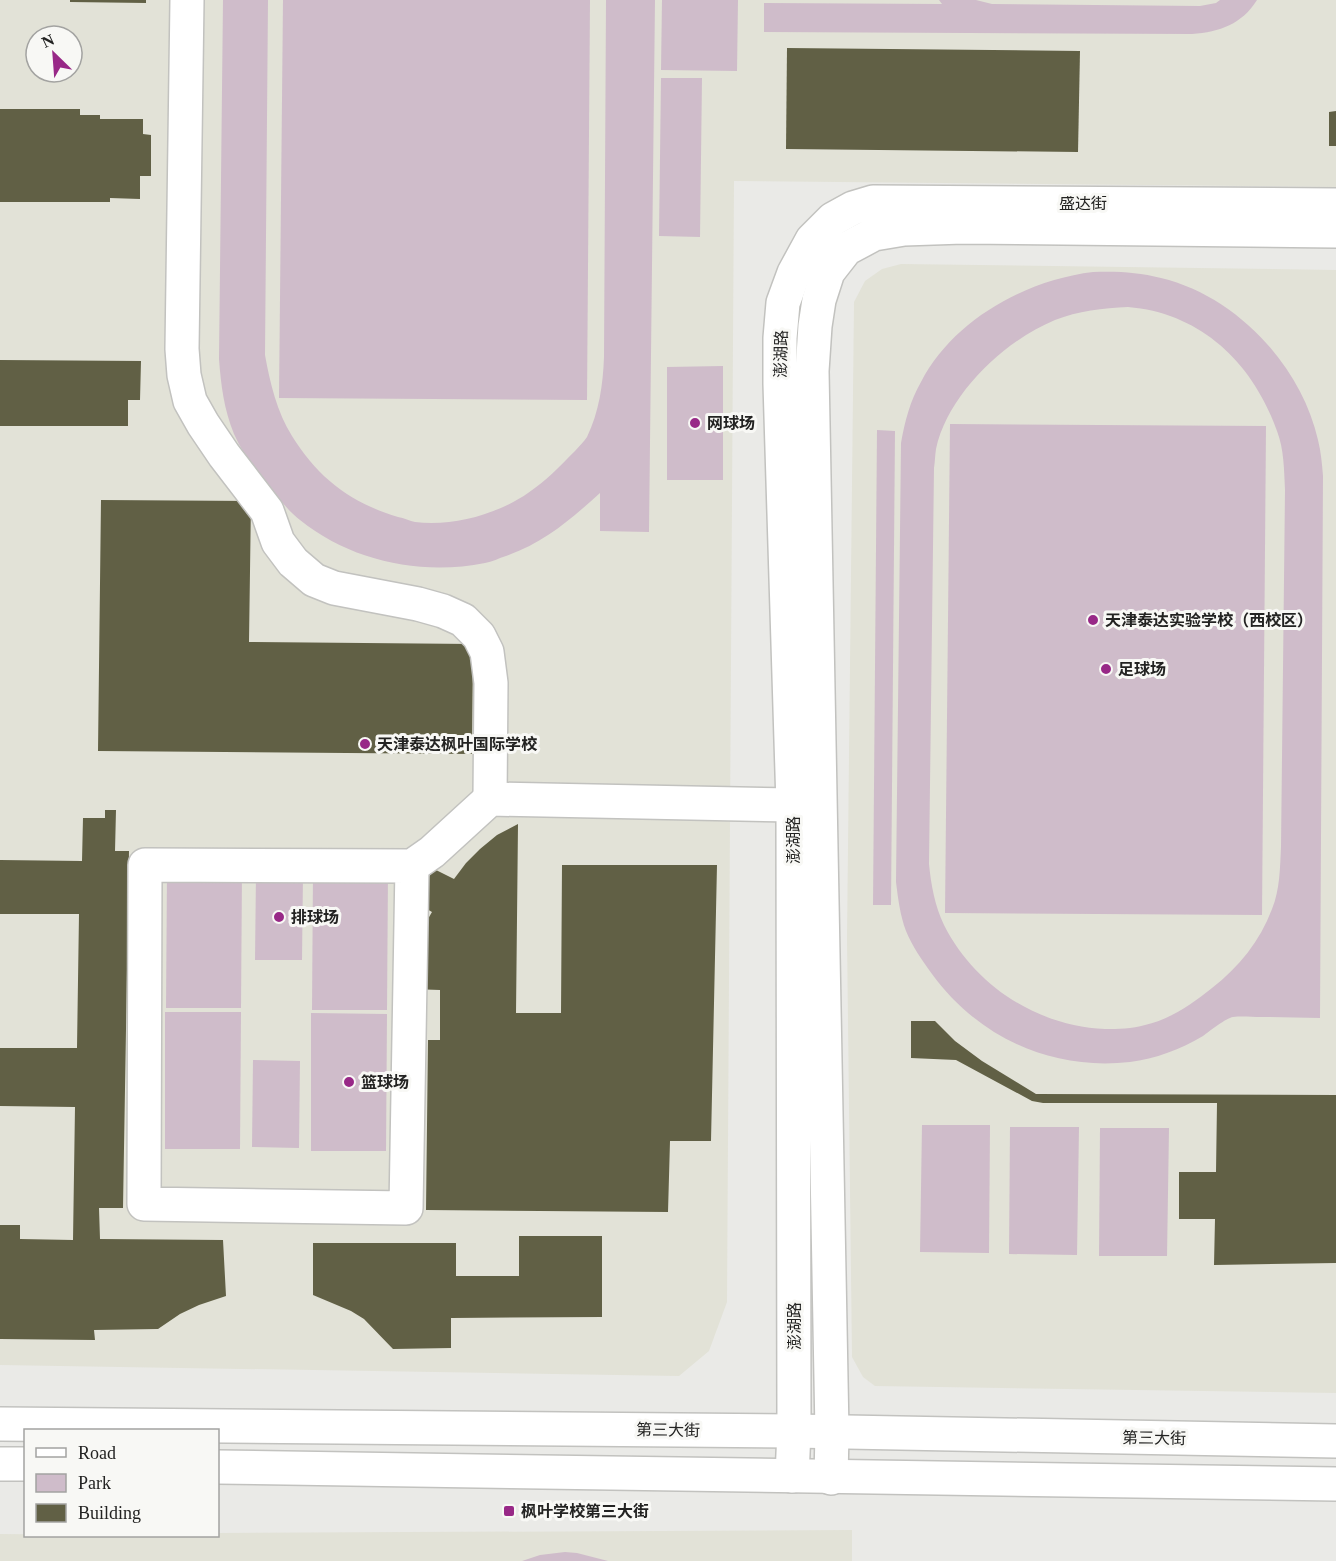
<svg xmlns="http://www.w3.org/2000/svg" width="1336" height="1561" font-family="'Times New Roman','Noto Sans SC',serif">
  <rect width="100%" height="100%" fill="#eaeae7"/>
  <g fill="#e2e2d7" fill-rule="evenodd">
    <path d="M0 0H1336V187L734 181 727 1302 709 1351 679 1376 0 1365ZM36 36H72V72H36Z"/>
    <path d="M901 264 1336 270V1393L875 1386 863 1377 852 1357 847 938 854 302 865 281 882 269Z"/>
    <path d="M852 1530V1561H0V1534L218 1536V1533Z"/>
  </g>
  <g fill="#cfbcca" fill-rule="evenodd">
    <path d="M223 0H268L265 355C270 383 277 412 292 436 318 478 351 503 398 517 404 518 410 521 415 522 452 527 498 514 528 493 546 481 560 466 575 451 579 446 584 442 587 437 599 412 603 385 604 357L606 0H655L649 532 600 531V493C570 520 545 542 506 556 499 558 492 562 485 563 421 576 351 561 300 520 287 510 277 496 267 483 254 468 242 452 234 434 224 409 221 386 219 359Z"/>
    <path d="M283 0H590L587 400 279 398Z"/>
    <path d="M662 0H738L737 71 661 70Z"/>
    <path d="M939 0H976L992 4 1200 6 1216 3 1220 0H1257C1242 24 1220 32 1192 34L764 32V3L942 4Z"/>
    <path d="M661 78H702L700 237 659 236Z"/>
    <path d="M1093 272C1116 271 1138 272 1161 278 1236 296 1301 365 1318 440 1321 452 1322 464 1323 476L1320 1018C1300 1018 1280 1017 1261 1017 1252 1017 1242 1016 1233 1017 1226 1018 1210 1031 1203 1036 1181 1049 1155 1059 1130 1062 1051 1071 978 1037 932 974 922 960 912 946 906 931 900 915 898 898 896 882L901 443C905 421 910 401 921 382 953 320 1026 280 1093 272ZM1128 307C1201 313 1253 363 1277 431 1284 449 1284 470 1285 490L1281 847C1280 867 1280 890 1272 909 1260 941 1239 967 1212 988 1192 1004 1171 1019 1145 1025 1132 1029 1118 1029 1105 1029 1037 1026 975 986 944 925 935 906 931 885 929 864L934 468C935 462 935 455 936 449 948 394 1004 341 1055 320 1078 311 1103 308 1128 307Z"/>
    <path d="M723 366V480H667V367Z"/>
    <path d="M950 424 1266 426 1262 915 945 913Z"/>
    <path d="M877 430 895 431 891 905H873Z"/>
    <path d="M242 871 241 1008H166L167 872Z"/>
    <path d="M256 873H303L302 960H255Z"/>
    <path d="M313 873H388L387 1010H312Z"/>
    <path d="M165 1012H241L240 1149H165Z"/>
    <path d="M311 1013 387 1014 386 1151H311Z"/>
    <path d="M253 1060 300 1061 299 1148 252 1147Z"/>
    <path d="M922 1125H990L989 1253 920 1252Z"/>
    <path d="M1010 1127H1079L1077 1255 1009 1254Z"/>
    <path d="M1100 1128H1169L1167 1256H1099Z"/>
    <path d="M565 1552 577 1553 608 1561H522L540 1555Z"/>
  </g>
  <g fill="#616045">
    <path d="M70 0H146V3L70 2Z"/>
    <path d="M787 48 1080 51 1078 152 786 149Z"/>
    <path d="M0 109H80V115H100V119H143V134L151 135V176H140V199L110 198V202H0Z"/>
    <path d="M1336 111V146H1329V112Z"/>
    <path d="M0 360 141 361 140 400H128V426H0Z"/>
    <path d="M101 500 251 501 249 642 473 644 472 754 98 751Z"/>
    <path d="M105 810H116L115 851H129L123 1208H99L100 1239 223 1240 226 1296 199 1305 180 1314 158 1329 94 1330 95 1340 0 1339V1225H20V1239L73 1240 75 1107 0 1106V1048H77L79 914H0V860L82 861 83 818H105Z"/>
    <path d="M518 824 516 1013H561L562 865H717L711 1141H670L668 1212 426 1210 428 1040H440V990L411 989 425 924 432 912 413 901 434 869 454 879 466 863 480 849 497 835Z"/>
    <path d="M911 1021H935L955 1041 982 1061 1036 1094 1336 1095V1263L1214 1265 1215 1219H1179V1172H1216L1217 1103H1043L1032 1101 956 1060 911 1058Z"/>
    <path d="M519 1236H602V1317L451 1318V1348L393 1349 364 1319 351 1311 313 1295V1243H456V1276H519Z"/>
  </g>
  <g fill="none" stroke-linecap="round" stroke-linejoin="round">
    <defs>
      <g id="minor">
        <path d="M187 0 182 349 184 375 190 401 203 424 224 455 267 511 278 542 293 562 314 580 334 588 418 604 443 611 463 620 479 636 487 652 491 683 490 799"/>
        <path d="M412 866 406 1208 144 1204 145 865 412 866 432 852 490 799 793 805"/>
        <path d="M0 1424 794 1431 1336 1441"/>
        <path d="M0 1464H26"/>
        <path d="M218 1467 1336 1484"/>
        <path d="M792 1476 794 1431 793 805 780 384V338L783 303 794 273 812 240 833 219 853 208 873 202 1336 205"/>
        <path d="M831 1478 832 1432 812 371 815 326 819 300 828 272 846 249 874 234 904 229 963 227 1336 231"/>
      </g>
    </defs>
    <use href="#minor" stroke="#c2c2bf" stroke-width="36"/>
    <use href="#minor" stroke="#fff" stroke-width="33"/>
  </g>
  <g fill="#982887" stroke="#f8f8f5" stroke-width="2">
    <circle cx="695" cy="423" r="6"/>
    <circle cx="1093" cy="620" r="6"/>
    <circle cx="1106" cy="669" r="6"/>
    <circle cx="365" cy="744" r="6"/>
    <circle cx="279" cy="917" r="6"/>
    <circle cx="349" cy="1082" r="6"/>
    <rect x="503" y="1505" width="12" height="12" rx="3"/>
  </g>
  <g text-anchor="middle" dominant-baseline="central" stroke-width="6" stroke-linejoin="round" paint-order="stroke">
    <g font-size="16" fill="#232322" stroke="#f8f8f5">
      <text x="1083" y="203">盛达街</text>
      <text transform="translate(781 354) rotate(-89)">澎湖路</text>
      <text transform="translate(793 840) rotate(-90)">澎湖路</text>
      <text transform="translate(794 1326) rotate(-90)">澎湖路</text>
      <text transform="translate(668 1430) rotate(1)">第三大街</text>
      <text transform="translate(1154 1438) rotate(1)">第三大街</text>
    </g>
    <g font-size="16" font-weight="bold" fill="#232322" stroke="#f8f8f5" text-anchor="start">
      <text x="707" y="423">网球场</text>
      <text x="1105" y="620">天津泰达实验学校（西校区）</text>
      <text x="1118" y="669">足球场</text>
      <text x="377" y="744">天津泰达枫叶国际学校</text>
      <text x="291" y="917">排球场</text>
      <text x="361" y="1082">篮球场</text>
      <text x="521" y="1511">枫叶学校第三大街</text>
    </g>
  </g>
  <rect x="24" y="1429" width="195" height="108" fill="#f8f8f5" stroke="#a3a3a1" stroke-width="1.5"/>
  <rect x="36" y="1448" width="30" height="9" fill="#ffffff" stroke="#a3a3a1" stroke-width="1.5"/>
  <text x="78" y="1459" font-size="18" fill="#232322">Road</text>
  <rect x="36" y="1474" width="30" height="18" fill="#cfbcca" stroke="#a3a3a1" stroke-width="1.5"/>
  <text x="78" y="1489" font-size="18" fill="#232322">Park</text>
  <rect x="36" y="1504" width="30" height="18" fill="#616045" stroke="#a3a3a1" stroke-width="1.5"/>
  <text x="78" y="1519" font-size="18" fill="#232322">Building</text>
  <g transform="translate(54 54) rotate(335)"><circle r="28" fill="#f8f8f5" stroke="#a3a3a1" stroke-width="1.5"/>
  <path d="M0-4.5L10 22L0 15L-10 22Z" fill="#982887"/>
  <text y="-9" font-size="16" font-weight="bold" text-anchor="middle" fill="#232322">N</text>
  </g>
</svg>
